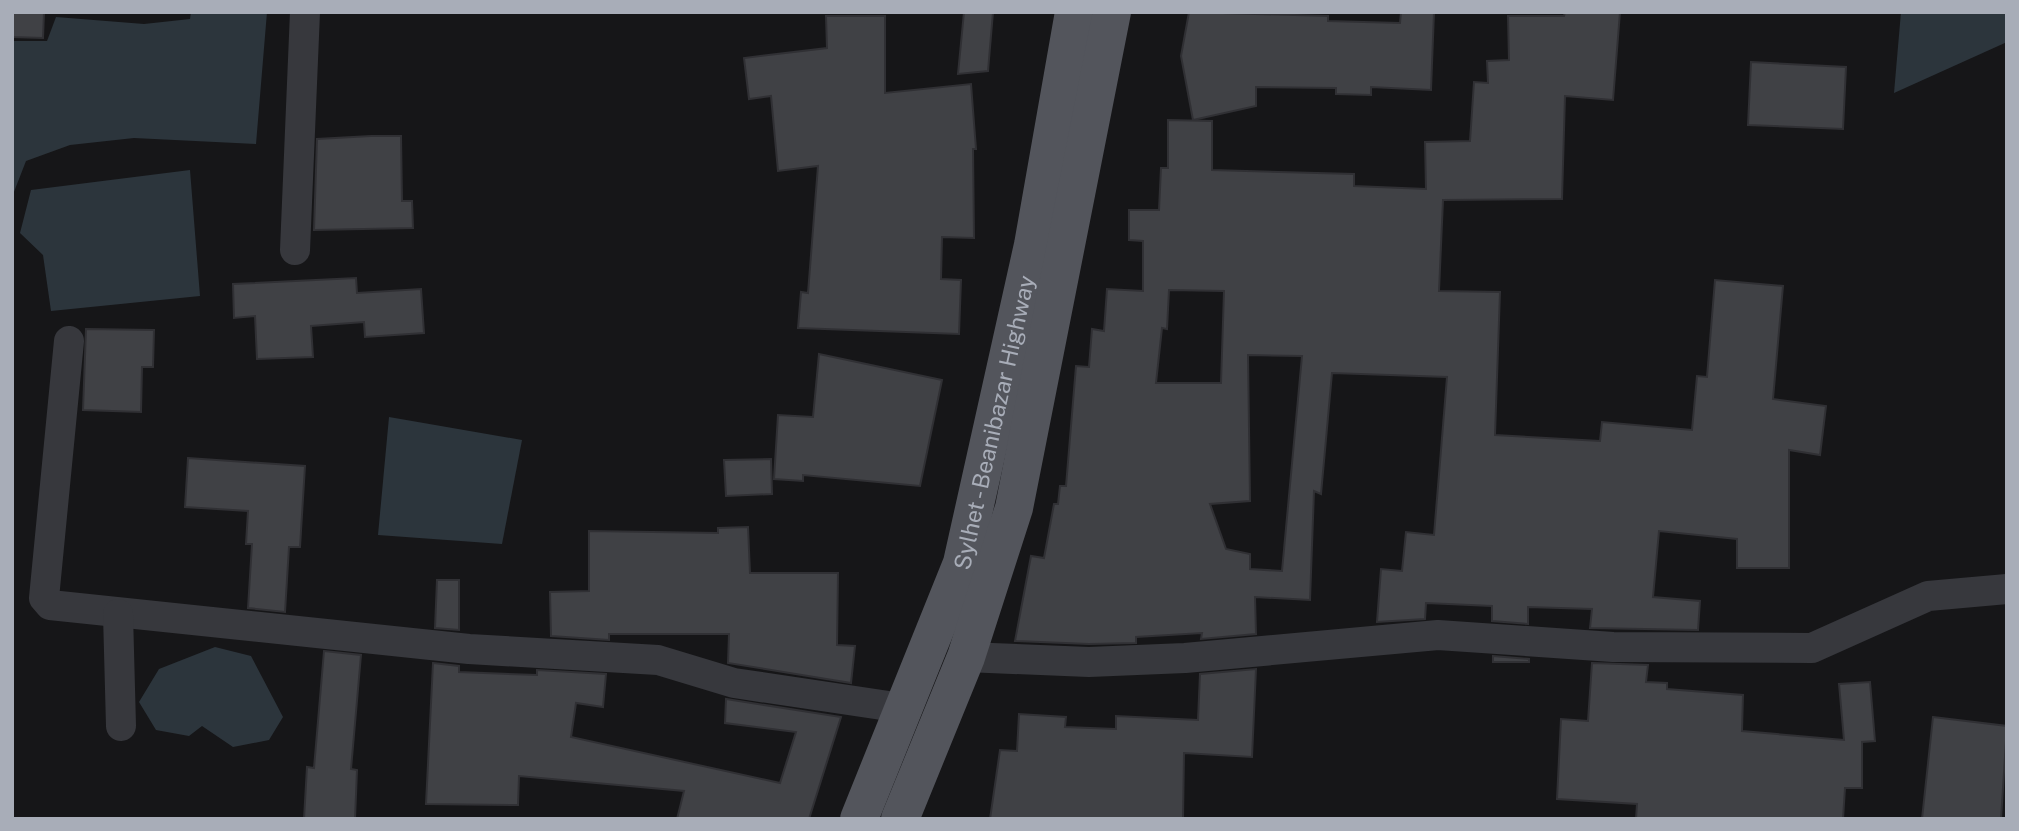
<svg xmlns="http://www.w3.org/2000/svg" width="2019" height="831" font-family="'Public Sans',sans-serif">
  <rect width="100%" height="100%" fill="#161618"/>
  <g fill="#2c353c">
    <path d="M191 12H267L256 144 134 138 70 145 26 161 12 197V41H47L56 17 144 24 190 19Z"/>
    <path d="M1901 12H2007V42L1894 93Z"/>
    <path d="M190 170 200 296 51 311 43 255 20 233 31 190Z"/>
    <path d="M389 417 522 440 502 544 378 535Z"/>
    <path d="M215 647 251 656 283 717 269 740 233 747 202 726 189 736 156 730 139 702 159 669Z"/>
  </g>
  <g fill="#404145" stroke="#303034" stroke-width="2" fill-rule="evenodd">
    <path d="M12 12H44L43 38 12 37Z"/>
    <path d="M964 12H993L988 71 958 74Z"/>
    <path d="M1189 12 1328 16V21L1400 23 1401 12H1434L1431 90 1371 87V95L1336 94V88L1256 87V106L1193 120 1181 56Z"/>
    <path d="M1565 12H1620L1613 100 1565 96 1562 199 1443 200 1439 291 1500 292 1495 435 1600 441 1602 422 1692 430 1697 376 1707 377 1715 280 1783 286 1773 399 1826 406 1820 455 1789 450V568H1737V539L1659 531 1653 597 1700 601 1698 630 1590 628 1592 609 1528 607V624L1492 621V606L1426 603 1425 619 1377 622 1381 569 1402 571 1406 532 1434 535 1447 377 1332 373 1321 494 1314 491 1310 600 1255 597 1256 634 1201 639 1202 633 1136 637V643L1089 644 1015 641 1031 556 1044 558 1054 504H1058L1060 486H1066L1076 366 1089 367 1092 329 1104 331 1107 289 1143 291V241L1129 240V210H1159L1161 168H1168V120L1212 121V170L1354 174V186L1426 189 1425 142 1470 141 1474 82 1488 83 1487 61 1509 60 1508 16H1564ZM1169 290 1224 291 1221 383H1156L1162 328 1167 329ZM1248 355 1302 356 1282 571 1250 569V554L1226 549 1210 504 1250 501Z"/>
    <path d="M826 16H885V93L971 84 976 149H973L974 238 942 237 941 279 961 280 959 334 798 328 801 292 808 293 818 166 778 171 771 96 749 99 744 58 827 48Z"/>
    <path d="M1751 62 1846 67 1843 129 1748 125Z"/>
    <path d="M371 136H401L402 201H412L413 228 314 230 317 139Z"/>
    <path d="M356 278 357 293 421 289 424 333 365 337 364 322 311 326 313 357 257 359 255 316 234 318 233 284Z"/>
    <path d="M86 329 154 330 153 367H142L141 412 83 410Z"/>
    <path d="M819 354 942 380 920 486 803 475V481L774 479 778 415 813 417Z"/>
    <path d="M188 458 305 466 300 547H289L285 612 248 608 252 544H246L248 511 185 507Z"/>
    <path d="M771 459 772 494 726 496 724 460Z"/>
    <path d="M748 527 750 573H838L837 645 855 646 851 683 728 663 729 634H609V640L551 636 550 592 589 591V531L718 533V528Z"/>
    <path d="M437 580H459V630L435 628Z"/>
    <path d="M324 651 361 655 351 769 357 770 355 819H304L307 767 314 768Z"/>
    <path d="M1493 656 1529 659V662H1493Z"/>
    <path d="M433 663 459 666V672L537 675V670L606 674 603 707 576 703 571 737 780 783 796 732 725 723 726 699 841 717 809 819H677L684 791 519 776 518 805 426 804Z"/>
    <path d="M1592 663 1648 665 1646 682 1667 683V689L1743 695 1742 731 1844 740 1839 684 1870 682 1875 741 1862 742V788H1845L1843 819H1636L1637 804 1557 799 1561 719 1588 721Z"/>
    <path d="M1256 669 1252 757 1184 753 1183 819H990L1000 750 1017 751 1019 714 1066 717 1065 727 1116 729V716L1198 720 1200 674Z"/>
    <path d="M1933 717 2007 726 2001 819H1922Z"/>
  </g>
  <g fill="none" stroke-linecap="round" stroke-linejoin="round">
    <g stroke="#37383d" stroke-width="30">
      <path d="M295 250 305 12"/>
      <path d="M69 341 44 598 50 605 469 649 658 660 734 683 902 708"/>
      <path d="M118 614 121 726"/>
      <path d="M966 657 1089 662 1185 658 1438 635 1613 647 1812 648 1928 596 2007 589"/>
    </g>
    <g stroke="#53555c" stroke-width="38">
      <path id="s1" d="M859 819 962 563 1033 245 1074 12"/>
      <path d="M900 819 966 657 1014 508 1112 12"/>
    </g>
  </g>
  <g text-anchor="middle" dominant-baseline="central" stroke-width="5" stroke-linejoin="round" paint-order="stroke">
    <g font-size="23" fill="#a8adb8" stroke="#111113">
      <text stroke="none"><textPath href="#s1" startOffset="420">Sylhet - Beanibazar Highway</textPath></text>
    </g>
  </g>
  <rect width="2019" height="831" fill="none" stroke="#a8adb8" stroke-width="28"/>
</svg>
